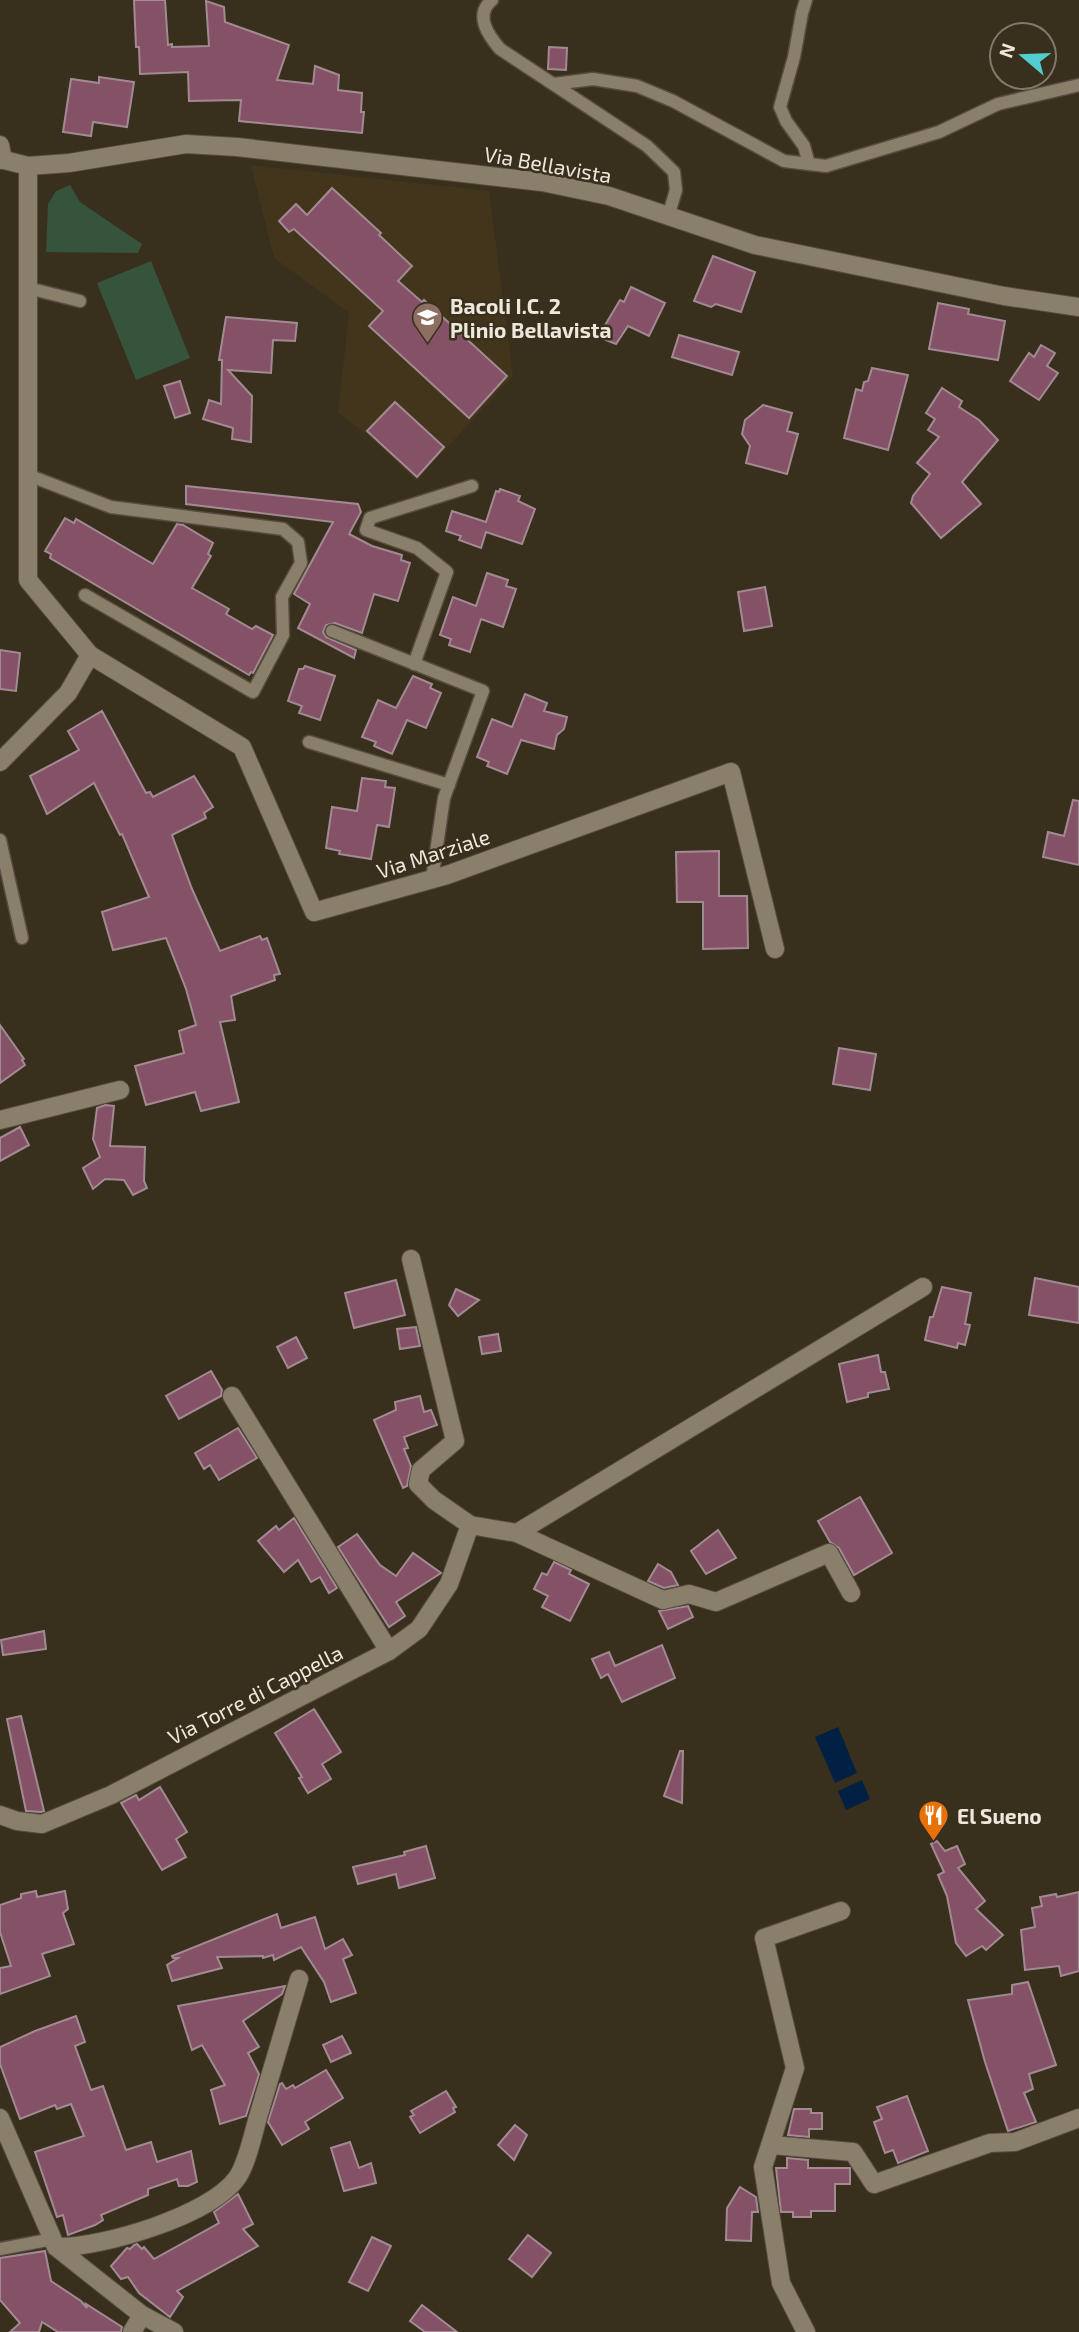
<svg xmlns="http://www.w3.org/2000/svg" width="1079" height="2332" font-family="'Exo 2',sans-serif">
  <rect width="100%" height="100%" fill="#392f1d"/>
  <path fill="#42351c" d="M251 165 489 191 513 376 416 481 368 435 338 413 349 313 274 258Z"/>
  <g fill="#36533c">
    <path d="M70 185 80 202 142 244 138 253 46 252 48 204 56 191Z"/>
    <path d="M151 261 190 358 136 380 97 283Z"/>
  </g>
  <g fill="#012043">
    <path d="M838 1727 857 1773 835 1783 815 1737Z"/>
    <path d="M862 1780 870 1799 846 1810 838 1791Z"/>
  </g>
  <g fill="#855167" stroke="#a28a93" stroke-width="2">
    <path d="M134 0H165L168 45 172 44V47L209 46 206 1 224 7 225 22 289 45 277 80 313 84 315 66 339 75 338 90 362 93 361 112H364L362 133 239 121 241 100 189 101 188 72 140 74 139 47H136Z"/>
    <path d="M549 47 567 48 566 70 548 69Z"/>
    <path d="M99 77 134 82 127 127 93 122 91 136 63 132 71 79 99 83Z"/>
    <path d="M332 188 381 233 379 235 412 266 398 281 422 302 424 300 507 376 469 418 369 326 383 311 294 229 289 232 279 221 296 204 307 215Z"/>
    <path d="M713 256 755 272 741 312 716 304 711 307 694 301Z"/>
    <path d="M631 287 665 303 649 336 628 326 616 344 598 337 620 300 624 302Z"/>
    <path d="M938 303 969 309 968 314 1005 321 998 360 929 349Z"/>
    <path d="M226 317 297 323 295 341 273 340 271 373 228 370 252 396 251 442 232 439 233 428 203 419 209 400 221 404 222 360H219Z"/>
    <path d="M679 335 739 352 732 375 672 357Z"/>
    <path d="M1041 345 1055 353 1047 366 1058 373 1039 400 1010 381 1029 353 1034 357Z"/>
    <path d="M872 368 908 375 888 450 844 438 856 389 862 391 864 382 868 381Z"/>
    <path d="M180 381 190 413 175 418 164 386Z"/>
    <path d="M942 388 962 401 959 407 979 420 998 440 962 482 981 504 941 538 911 503 913 496 930 474 917 463 939 437 928 430 935 419 926 413Z"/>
    <path d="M395 402 444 447 417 477 367 431Z"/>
    <path d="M763 405 792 413 787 431 798 434 787 474 746 463 750 446 742 434 745 420Z"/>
    <path d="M186 486 358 504 361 512 349 534 372 546 402 555 401 560 410 563 398 601 374 594 362 633 335 623 326 625 323 632 326 637 356 650 354 658 298 628 310 604 294 594 333 522 186 504Z"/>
    <path d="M500 489 520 496 518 501 535 509 522 544 486 532 481 548 459 540 461 536 446 531 452 511 486 522 496 491 499 492Z"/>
    <path d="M65 518 74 523 76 519 153 564 177 524 183 525 213 543 208 554 211 556 192 588 229 609 226 614 252 629 256 626 273 635 253 673 251 672 249 675 50 558 51 554 45 551Z"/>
    <path d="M487 573 508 580 506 586 516 589 503 627 481 619 470 652 449 645 451 639 440 635 453 597 476 606Z"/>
    <path d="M765 587 772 626 744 631 738 592Z"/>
    <path d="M0 650 20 653 16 691 0 689Z"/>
    <path d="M305 666 335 676 320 720 299 713 302 706 288 701 299 669H303Z"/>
    <path d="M413 676 432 684 430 688 441 693 426 728 407 720 392 754 374 746 376 742 362 737 378 700 396 708Z"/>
    <path d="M525 694 547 703 544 711 567 717 564 729 557 735 554 749 521 740 507 774 487 766 489 762 477 757 492 719 512 727Z"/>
    <path d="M102 711 146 793 150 792 153 797 194 776 213 807 204 813 206 818 172 835 192 889 220 951 260 936 262 940 267 938 280 974 274 975 275 980 231 996 235 1020 220 1022 239 1102 201 1111 195 1092 146 1105 135 1066 184 1053 179 1031 196 1025 186 989 166 938 113 950 102 912 149 897 122 834 120 835 94 783 47 814 30 776 79 750 68 731Z"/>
    <path d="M362 778 386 781 385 787 395 788 389 827 377 825 371 859 339 854 340 851 326 848 332 807 357 811Z"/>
    <path d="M1073 800 1079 801V865L1043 857 1048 832 1064 836Z"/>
    <path d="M719 851V896H747L748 948 703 949V902H677L676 852Z"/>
    <path d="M0 1025 24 1059 22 1060 25 1065 0 1083Z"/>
    <path d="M839 1048 876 1054 870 1090 833 1084Z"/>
    <path d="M105 1105 114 1106 110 1146 145 1147 144 1181 147 1188 133 1195 124 1180 105 1179 93 1189 83 1168 100 1157 93 1139 97 1108Z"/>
    <path d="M20 1127 29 1145 0 1161V1138Z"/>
    <path d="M1035 1278 1079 1287V1323L1029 1315Z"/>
    <path d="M396 1280 405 1315 354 1328 345 1293Z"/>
    <path d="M942 1287 971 1293 965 1324 970 1325 965 1345 958 1343 957 1348 925 1340 930 1317H933Z"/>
    <path d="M456 1289 479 1300 458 1316 449 1305Z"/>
    <path d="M416 1327 420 1346 400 1349 397 1329Z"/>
    <path d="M498 1334 501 1351 482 1354 479 1337Z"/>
    <path d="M296 1337 307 1358 288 1368 277 1347Z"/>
    <path d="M878 1355 881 1372H885L889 1389 868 1393V1397L847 1402 839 1364Z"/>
    <path d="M211 1371 222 1390 221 1396 179 1419 166 1396Z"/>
    <path d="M420 1396 424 1412 431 1410 437 1425 404 1437 408 1448 404 1449 411 1466 407 1486 403 1488 374 1420 396 1410 395 1402Z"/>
    <path d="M238 1428 257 1458 219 1480 210 1465 204 1469 195 1453Z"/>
    <path d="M860 1497 892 1553 854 1575 839 1548 830 1542 818 1521Z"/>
    <path d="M294 1518 337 1588 329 1593 320 1577 311 1582 298 1560 284 1572 258 1541 276 1526 279 1530Z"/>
    <path d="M718 1530 736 1558 706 1574 691 1551Z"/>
    <path d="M357 1534 380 1565 396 1576 413 1553 441 1573 396 1602 405 1616 389 1627 338 1547Z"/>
    <path d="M554 1562 571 1570 569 1574 589 1584 570 1621 542 1607 548 1596 534 1589 542 1573 547 1575Z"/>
    <path d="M658 1564 671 1572 678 1585 664 1588 648 1581Z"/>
    <path d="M688 1606 693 1617 668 1629 659 1611Z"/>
    <path d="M44 1631 46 1649 3 1655 1 1640Z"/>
    <path d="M662 1645 675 1678 622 1702 608 1674 601 1678 592 1659 609 1652 615 1666Z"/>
    <path d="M314 1709 341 1752 322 1764 331 1779 308 1793 299 1778 302 1777 275 1733Z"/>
    <path d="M21 1716 44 1811 41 1812 26 1811 7 1719Z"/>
    <path d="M680 1751H683L682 1803 664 1796Z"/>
    <path d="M160 1787 187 1832 176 1839 186 1857 162 1870 121 1803 136 1795 139 1800Z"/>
    <path d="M937 1841 945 1851 957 1846 965 1864 958 1868 985 1901 976 1909 1003 1935 986 1950 982 1946 966 1956 956 1943 947 1896 938 1875 944 1872 931 1844Z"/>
    <path d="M426 1846 435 1878 399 1888 396 1874 358 1884 353 1867 405 1855 404 1852Z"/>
    <path d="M36 1891 37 1897 65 1891 68 1909 63 1913 74 1944 42 1954 50 1976 0 1994V1968L11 1966 0 1932V1905L21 1898V1894Z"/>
    <path d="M1079 1892V1971L1061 1976 1059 1966 1025 1970 1021 1930 1035 1927 1032 1908 1042 1906 1040 1897 1056 1894 1057 1897Z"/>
    <path d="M277 1914 281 1928 315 1917 325 1949 343 1939 352 1955 343 1959 356 1993 331 2002 324 1982 301 1947 274 1960 273 1955 263 1958V1956L217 1957 222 1968 172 1981 167 1965 178 1958H173L172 1956Z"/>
    <path d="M1028 1982 1056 2065 1029 2074 1033 2089 1024 2093 1036 2122 1008 2131 985 2062 968 2000 1012 1994V1985Z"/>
    <path d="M285 1986 282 1994 243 2021 259 2047 248 2053 259 2074 246 2116 220 2124 211 2090 225 2085 202 2045 192 2050 178 2006Z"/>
    <path d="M76 2016 85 2042 75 2046 91 2090 103 2086 126 2150 151 2142 157 2162 191 2151 197 2182 188 2186H179L177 2179 148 2189V2195L101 2215 103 2220 95 2225 68 2235 63 2215 57 2217 35 2152 84 2136 71 2104 57 2109 55 2105 20 2119 0 2064V2047L35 2031Z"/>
    <path d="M342 2036 351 2053 331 2062 323 2045Z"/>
    <path d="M326 2070 343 2098 305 2122 309 2129 282 2145 268 2122 280 2084 282 2083 286 2089 293 2085 295 2088Z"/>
    <path d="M446 2091 456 2107 453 2108 455 2112 420 2133 410 2117 414 2115 411 2111Z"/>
    <path d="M907 2096 928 2151 898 2163 893 2150 885 2153 874 2122 882 2119 877 2107Z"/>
    <path d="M794 2109H811V2113H822V2129H809V2137L788 2135Z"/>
    <path d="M515 2125 527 2135 514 2160 498 2145Z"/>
    <path d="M350 2142 359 2168 371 2163 376 2183 344 2191 331 2148Z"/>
    <path d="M787 2158 808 2160V2168H850V2184H835V2211H811V2217H793V2212H781L776 2168H787Z"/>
    <path d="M740 2187 756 2197 758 2212H752L751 2241 726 2240 727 2208Z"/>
    <path d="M238 2194 253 2224 243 2229 258 2246 177 2291 183 2297 170 2317 139 2293 128 2277 121 2279 111 2266 127 2248 130 2249 134 2245 137 2244 142 2249 144 2247 154 2259 219 2223 214 2212Z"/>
    <path d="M528 2235 551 2253 532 2277 509 2259Z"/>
    <path d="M372 2237 391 2246 368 2291 349 2282Z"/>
    <path d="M45 2251 51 2281 81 2301 87 2308 86 2304 122 2327 121 2332H58L42 2322 39 2332H10L20 2323 0 2300V2258Z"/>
    <path d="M422 2305 457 2332H425L410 2321Z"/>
  </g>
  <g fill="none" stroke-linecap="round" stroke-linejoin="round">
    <defs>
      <g id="service">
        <path d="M492 0C474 15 488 35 500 49L647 146 674 172 676 190 668 217"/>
        <path d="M806 0 802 13 794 57 780 107 786 121 804 146 809 164"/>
        <path d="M554 84 593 79 637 86 673 101 784 161 826 166 939 132 998 104 1079 85"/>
        <path d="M28 288 80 301"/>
        <path d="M28 475 111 507 283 529 298 542 301 563 282 597 283 635 253 692 85 595"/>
        <path d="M332 631 483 691 444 798 432 879"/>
        <path d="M414 664 447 572 417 548 366 530 370 518 472 486"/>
        <path d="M309 742 449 785"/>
        <path d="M0 840 22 938"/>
        <path d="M0 2249 53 2239"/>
      </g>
      <g id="minor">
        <path d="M0 145 3 160"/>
        <path d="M90 655 242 747 314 912 447 875 731 772 775 949"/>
        <path d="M0 762 68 693 90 655 28 580V166"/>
        <path d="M0 1120 120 1090"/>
        <path d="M411 1259 455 1441 421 1470 418 1484 434 1500 470 1525 517 1533 923 1287"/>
        <path d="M232 1396 389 1651"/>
        <path d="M517 1533 663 1600 689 1594 716 1602 829 1553 851 1593"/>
        <path d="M0 1815 17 1821 42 1824 111 1795 389 1651 419 1629 449 1584 470 1525"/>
        <path d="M0 2118 56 2247 142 2315 174 2332"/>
        <path d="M771 2145 853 2152 874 2184 990 2143 1015 2142 1079 2118"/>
        <path d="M56 2247C101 2248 210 2216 237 2178 247 2164 253 2134 258 2117 272 2071 285 2025 299 1979"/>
        <path d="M132 2332 142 2315"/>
        <path d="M806 2332 781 2283 763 2167 795 2068 764 1938 841 1911"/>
      </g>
      <path id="tertiary" d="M0 159 28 166 69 163 186 144 237 147 542 182 609 196 755 245 1004 296 1079 307"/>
    </defs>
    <use href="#service" stroke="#554d3e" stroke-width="15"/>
    <use href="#minor" stroke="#554d3e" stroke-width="20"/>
    <use href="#tertiary" stroke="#554d3e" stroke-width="20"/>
    <use href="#service" stroke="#8a7f6a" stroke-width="12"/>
    <use href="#minor" stroke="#8a7f6a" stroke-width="18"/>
    <use href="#tertiary" stroke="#8a7f6a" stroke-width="18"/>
  </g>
  <defs>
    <symbol id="school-pin" viewBox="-11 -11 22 30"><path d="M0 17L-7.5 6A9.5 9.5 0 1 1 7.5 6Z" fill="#8d6e63" stroke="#392f1d"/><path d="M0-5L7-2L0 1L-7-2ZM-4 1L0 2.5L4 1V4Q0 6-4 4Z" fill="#fff"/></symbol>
    <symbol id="restaurant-pin" viewBox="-11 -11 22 30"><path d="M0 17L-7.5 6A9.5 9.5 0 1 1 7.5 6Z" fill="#e8710a" stroke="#392f1d"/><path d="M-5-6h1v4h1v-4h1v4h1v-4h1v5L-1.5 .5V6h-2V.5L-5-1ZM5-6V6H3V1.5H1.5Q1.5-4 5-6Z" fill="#fff"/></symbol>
  </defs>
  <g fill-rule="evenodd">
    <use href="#school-pin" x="410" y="300" width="35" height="47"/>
    <use href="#restaurant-pin" x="916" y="1798" width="35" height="47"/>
  </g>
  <g text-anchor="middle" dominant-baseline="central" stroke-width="5" stroke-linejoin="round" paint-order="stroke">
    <g font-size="21" fill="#ede7dc" stroke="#392f1d">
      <text transform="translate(548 164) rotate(10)">Via Bellavista</text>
      <text transform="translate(433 853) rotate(-18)">Via Marziale</text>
      <text transform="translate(255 1694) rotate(-27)">Via Torre di Cappella</text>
    </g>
    <g font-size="21" font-weight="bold" fill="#ede7dc" stroke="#392f1d" text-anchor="start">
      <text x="450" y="305">Bacoli I.C. 2<tspan x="450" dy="24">Plinio Bellavista</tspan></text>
      <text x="957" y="1815">El Sueno</text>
    </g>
  </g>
  <g transform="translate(1023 56) rotate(289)"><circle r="33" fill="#392f1d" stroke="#817969" stroke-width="2"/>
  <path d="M0-5L12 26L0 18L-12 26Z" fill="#52cdd0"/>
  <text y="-10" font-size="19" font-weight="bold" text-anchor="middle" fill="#ede7dc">N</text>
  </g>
</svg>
